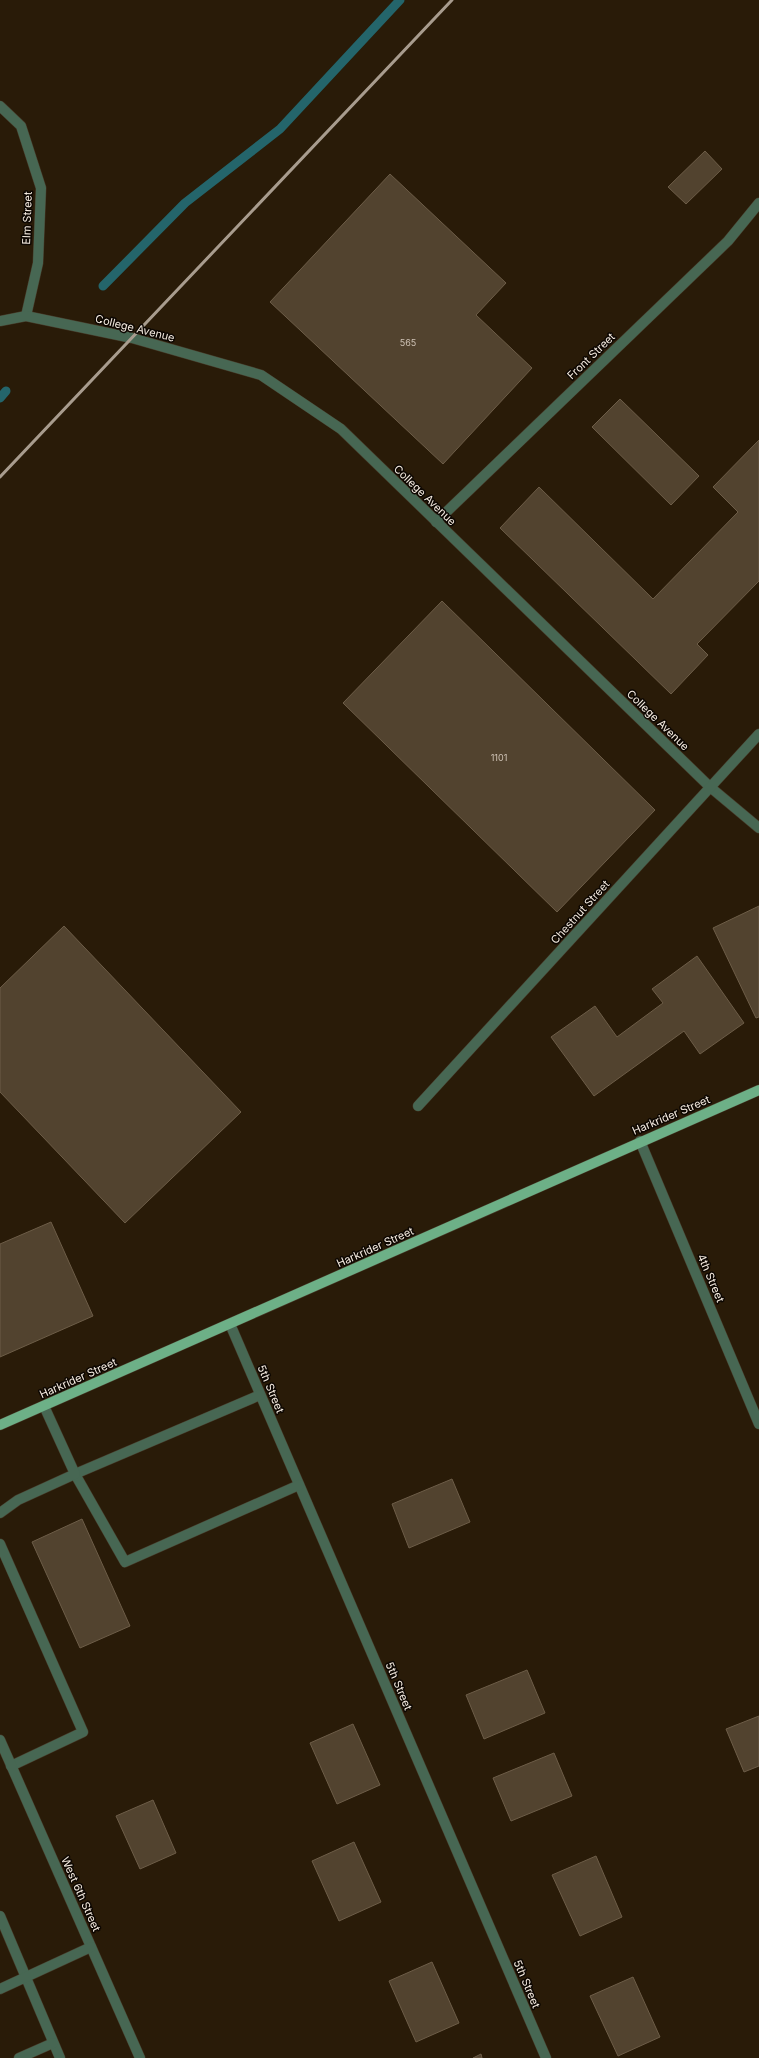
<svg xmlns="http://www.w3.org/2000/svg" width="759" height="2058" font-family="Inter,sans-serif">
  <rect width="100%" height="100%" fill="#291b08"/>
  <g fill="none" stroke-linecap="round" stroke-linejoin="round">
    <g stroke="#24656b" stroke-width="9">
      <path d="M103 286 185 203 280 129 400 0"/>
      <path d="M0 398 6 391"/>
    </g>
  </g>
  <g fill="#52432f" stroke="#6d5d48">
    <path d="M705 151 722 169 686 204 668 187Z"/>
    <path d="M390 174 506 283 476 315 532 368 443 464 270 302Z"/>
    <path d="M620 399 699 476 671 505 592 427Z"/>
    <path d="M759 440V581L697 644 708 655 671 694 500 528 539 487 653 599 738 512 713 487Z"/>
    <path d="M442 601 655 810 557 912 343 703Z"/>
    <path d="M759 906V1017L756 1018 713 928Z"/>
    <path d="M64 926 241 1112 125 1223 0 1092V988Z"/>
    <path d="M697 956 744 1023 700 1054 684 1031 594 1096 551 1037 595 1006 617 1037 663 1003 652 989Z"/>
    <path d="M51 1222 93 1316 0 1357V1244Z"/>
    <path d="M452 1479 470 1522 409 1548 392 1504Z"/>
    <path d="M82 1519 130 1626 80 1648 32 1542Z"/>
    <path d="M527 1670 545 1713 484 1739 466 1695Z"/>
    <path d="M759 1716V1766L744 1772 726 1729Z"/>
    <path d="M353 1724 380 1785 337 1804 310 1743Z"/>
    <path d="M554 1753 572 1796 511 1821 493 1778Z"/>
    <path d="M153 1800 176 1853 140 1869 116 1816Z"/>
    <path d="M354 1842 381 1902 339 1921 312 1861Z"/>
    <path d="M596 1856 622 1917 580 1936 552 1875Z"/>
    <path d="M432 1962 459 2023 416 2042 389 1981Z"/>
    <path d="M633 1977 660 2037 618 2056 590 1996Z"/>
    <path d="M481 2054 482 2058H473Z"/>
  </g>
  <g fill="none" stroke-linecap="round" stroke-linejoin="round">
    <defs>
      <g id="minor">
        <path d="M0 106 21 126 41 188 38 263 26 316"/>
        <path d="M0 321 26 316 132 338 261 375 341 429 710 787 759 828"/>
        <path d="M436 522 728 241 759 203"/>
        <path d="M418 1106 759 734"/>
        <path d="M640 1141 759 1424"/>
        <path d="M230 1324 546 2058"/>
        <path d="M260 1395 75 1474 125 1562 299 1485"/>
        <path d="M0 1513 18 1500 75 1474 44 1406"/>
        <path d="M0 1544 83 1732 11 1766"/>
        <path d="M0 1740 140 2058"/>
        <path d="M0 1916 60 2058"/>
        <path d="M0 1989 91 1947"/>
        <path d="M19 2058 53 2043"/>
      </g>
      <path id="major" d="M0 1425 759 1090"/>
    </defs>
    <use href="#minor" stroke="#463827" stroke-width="11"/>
    <use href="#major" stroke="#463827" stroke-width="11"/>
    <use href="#minor" stroke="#476753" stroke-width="10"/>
    <use href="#major" stroke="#6db087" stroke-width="10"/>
    <path stroke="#a89c8e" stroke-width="3" d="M0 477 452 0"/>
  </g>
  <g text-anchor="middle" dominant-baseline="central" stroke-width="3" stroke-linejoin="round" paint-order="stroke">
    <g font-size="9" fill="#cec2b5">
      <text x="408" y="342">565</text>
      <text x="499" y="757">1101</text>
    </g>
    <g font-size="11" fill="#f7ede2" stroke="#0d0702">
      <text transform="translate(27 218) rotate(-88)">Elm Street</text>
      <text transform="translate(135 328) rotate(14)">College Avenue</text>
      <text transform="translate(591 356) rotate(-44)">Front Street</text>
      <text transform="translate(425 495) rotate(44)">College Avenue</text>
      <text transform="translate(658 720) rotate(44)">College Avenue</text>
      <text transform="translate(580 912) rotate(-48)">Chestnut Street</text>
      <text transform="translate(671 1115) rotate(-23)">Harkrider Street</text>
      <text transform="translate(375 1247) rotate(-24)">Harkrider Street</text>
      <text transform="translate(711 1278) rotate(67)">4th Street</text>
      <text transform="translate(78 1378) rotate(-24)">Harkrider Street</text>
      <text transform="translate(271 1389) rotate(67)">5th Street</text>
      <text transform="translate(399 1686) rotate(67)">5th Street</text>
      <text transform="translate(81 1894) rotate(66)">West 6th Street</text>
      <text transform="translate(527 1984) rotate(67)">5th Street</text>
    </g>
  </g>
</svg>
